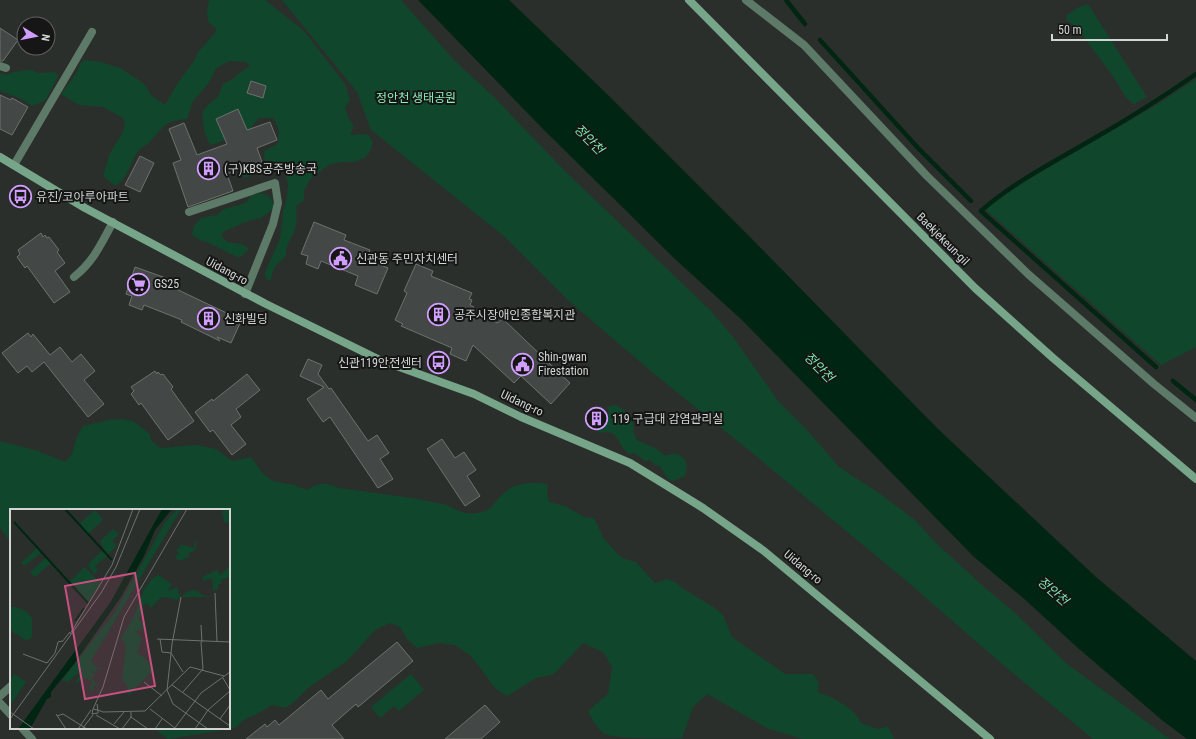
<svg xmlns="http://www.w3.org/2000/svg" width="1196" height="739" font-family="'Roboto Condensed','Noto Sans KR',sans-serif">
  <rect width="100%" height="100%" fill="#2b2f2c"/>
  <g fill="#10462c">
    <path d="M209 0H265L304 31 345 84 350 99 345 108 349 119 354 126 350 135 363 134 369 135 373 143 369 153 364 158 354 162H342L330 164 310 179 304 191V200L296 206C297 214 297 225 294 232 289 242 286 244 286 256L275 266 270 281 266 279 265 272 280 239 282 224 283 211 286 202 288 186 285 167C264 164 262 170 245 178L242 175V172L265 163 264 151 278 144 279 131 274 118H259L247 132 211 145C203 136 204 123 202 112L211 102 218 97 223 84 233 79 238 74 250 66 246 62 230 61 216 68 209 83 193 101 187 119C163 121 164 127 149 143 146 146 142 147 139 150 130 162 129 178 115 186L103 176 110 153 123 132 125 124 123 118 103 107 79 105 61 94C68 84 78 75 80 63L85 60 101 62 120 68 139 80 145 85 151 95 165 105 179 81 194 61 198 52 215 33 216 28 208 22 207 11Z"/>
    <path d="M282 0H401L455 61 493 96 565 171 710 310 733 337 779 402 808 431 839 467 879 493 915 520 934 541 984 587 1014 612 1067 664 1170 739H1093L1002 664 910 584 751 452 653 373 569 301 505 237 371 130 357 92Z"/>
    <path d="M1088 4 1147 97 1134 104 1127 99 1110 72 1076 27 1066 20 1067 15 1079 7Z"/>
    <path d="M28 70H33L37 73 54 72 57 74 58 76 45 101 32 106 22 99 0 91V73L7 75 14 72Z"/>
    <path d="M1196 79V347L1161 365 985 209 1029 179 1158 104Z"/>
    <path d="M261 193 269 196 274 204 273 209 261 218 245 222 225 231 221 235 227 242C235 244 243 242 249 249L239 258 209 243 200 240 192 235 194 226 201 218 217 215 224 209 240 205 247 202 251 196Z"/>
    <path d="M616 405 630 414 633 421 634 434 637 440 657 449 665 456C681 449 691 461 685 476L673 481 668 479 660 466 655 465 650 460 645 461 634 453 629 454C615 444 622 429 599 433L597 430C600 425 603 419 608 416L609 412 607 407Z"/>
    <path d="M121 419 133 421 150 434V439L160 448 197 445 216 449 229 459 233 461 251 457 263 474 273 481 294 485 307 490C320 482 325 482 339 488 373 493 408 496 442 504 456 507 458 515 476 513 494 511 493 502 504 493 516 482 533 482 548 484L547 493 549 502 565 506 584 517 594 518 604 539 615 551 622 558 636 562 655 583 667 579 675 582 685 590 715 608 723 615 732 637 785 674H813L819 683 818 692C833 698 854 707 861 723L878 729 888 726 894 739H803L769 729 707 694 693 707 682 738C670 739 615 739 605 734 597 729 592 719 588 711L608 694 612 667 603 652 583 643 554 674 536 678 507 696 496 689 471 656 455 645 439 643 417 648 407 639 400 627 390 623 375 630 347 661 308 688 294 702 285 708 272 705 257 714 245 719 235 728 168 739 157 731 156 728H229V510H11V543L0 528V441L38 451 65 462 72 454 77 437 83 426 109 420Z"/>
    <path d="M411 674 424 690 399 711 394 706 380 718 371 707Z"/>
  </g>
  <path fill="#002613" d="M418 0H509L607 94 754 241 937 428 1096 577 1196 661V739H1187L1163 721 1078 648 1022 597 974 557 743 321 676 260 542 128Z"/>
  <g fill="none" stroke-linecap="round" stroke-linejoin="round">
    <g stroke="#002613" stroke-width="4.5">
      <path d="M786 0 805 24"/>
      <path d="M820 40 919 149 971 201"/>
      <path d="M1156 367 981 211C1012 183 1057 160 1093 139 1128 119 1163 97 1196 74"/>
      <path d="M1173 381 1196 400"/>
    </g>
  </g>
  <g fill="#434745" stroke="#6d726f">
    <path d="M0 28 18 40 3 61H0Z"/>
    <path d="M251 81 266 86 263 98 247 93Z"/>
    <path d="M0 95 11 100 12 98 28 107 12 135 0 129Z"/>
    <path d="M238 109 247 130 270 122 277 140 257 148 262 162 227 174 233 191 188 207 173 163 181 160 169 129 184 123 197 155 227 144 216 119Z"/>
    <path d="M140 156 154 163 140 192 125 185Z"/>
    <path d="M314 222 346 235 344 240 370 250 369 253 373 255 371 261 388 268 377 294 355 285 358 276 321 261 318 269 306 264 308 256 301 254Z"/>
    <path d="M41 233 43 237 45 235 47 238 49 237 59 250 57 252 65 263 55 271 70 292 54 303 27 266 25 268 17 257 20 254 18 250Z"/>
    <path d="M416 264 433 271 431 276 472 293 469 299 472 300 470 305 474 307 472 312 498 323 502 318 570 383 551 404 521 376 514 383 473 345 466 361 450 354 452 348 401 326 403 324 395 320 407 293 404 291Z"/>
    <path d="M135 267 177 282 174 288 233 316V317L241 321 231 343 217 337 220 341 181 322 182 320 144 305 142 310 129 305 132 296 126 294Z"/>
    <path d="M28 333 31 337 33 334 50 355 60 347 72 362 81 354 95 371 84 380 104 404 88 417 44 362 32 372 27 366 18 373 2 353Z"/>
    <path d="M308 359 322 365 318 374 329 389 331 388 368 441 377 435 389 453 380 459 393 479 378 488 330 417 323 422 307 399 324 387 300 376Z"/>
    <path d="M155 371 157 374 158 372 161 375 163 374 173 387 171 389 194 421 168 440 141 403 139 405 131 394 134 391 131 387Z"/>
    <path d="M247 374 260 390 236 409 241 417 231 425 246 444 232 455 213 430 210 432 195 412 212 399 213 401Z"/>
    <path d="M442 439 455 458 464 452 476 470 467 476 480 496 465 506 427 449Z"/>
    <path d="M397 642 413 661 358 707 356 704 332 725 344 739H246L265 724 267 727 275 720 279 725 321 690 328 699Z"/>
    <path d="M485 705 500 722 481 739H445Z"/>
  </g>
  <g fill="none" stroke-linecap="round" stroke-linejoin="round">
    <g stroke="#5d7a68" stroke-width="8">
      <path d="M14 165 92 32"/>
      <path d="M189 212 275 183 278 203 273 224 245 294"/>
      <path d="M74 277C94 261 101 244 113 222"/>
      <path d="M0 703 11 715"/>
      <path d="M22 728 32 739"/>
    </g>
    <g stroke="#5d7a68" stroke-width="8">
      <path d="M746 0 804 45 927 176 1028 274 1154 384 1196 418"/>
      <path d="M0 66 6 68"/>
      <path d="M0 696 11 686"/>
    </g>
    <g stroke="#76a589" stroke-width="8">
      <path d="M689 0 975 288 1053 358 1196 479"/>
      <path d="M0 157 85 208 266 304 380 360 474 394 521 417 630 463 703 508 764 551 990 739"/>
    </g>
  </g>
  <defs>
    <symbol id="building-ring" viewBox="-11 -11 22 22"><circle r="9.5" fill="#151615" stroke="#d19dfe" stroke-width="1.5"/><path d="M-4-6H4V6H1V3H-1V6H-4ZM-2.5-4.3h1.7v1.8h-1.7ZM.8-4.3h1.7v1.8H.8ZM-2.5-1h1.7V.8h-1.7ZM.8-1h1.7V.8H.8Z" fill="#d19dfe"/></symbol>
    <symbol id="bus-ring" viewBox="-11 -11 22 22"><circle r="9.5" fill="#151615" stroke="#d19dfe" stroke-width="1.5"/><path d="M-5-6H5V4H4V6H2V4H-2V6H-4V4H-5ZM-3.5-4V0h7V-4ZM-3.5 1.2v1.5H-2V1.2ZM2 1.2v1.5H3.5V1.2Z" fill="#d19dfe"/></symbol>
    <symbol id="civic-ring" viewBox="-11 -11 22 22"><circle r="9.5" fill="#151615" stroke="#d19dfe" stroke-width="1.5"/><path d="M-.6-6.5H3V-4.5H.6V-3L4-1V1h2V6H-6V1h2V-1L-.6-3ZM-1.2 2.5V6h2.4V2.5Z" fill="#d19dfe"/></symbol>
    <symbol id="supermarket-ring" viewBox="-11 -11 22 22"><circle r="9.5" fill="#151615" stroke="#d19dfe" stroke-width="1.5"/><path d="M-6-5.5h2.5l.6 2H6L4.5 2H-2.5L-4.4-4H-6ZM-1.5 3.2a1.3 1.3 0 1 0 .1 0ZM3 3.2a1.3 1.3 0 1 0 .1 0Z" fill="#d19dfe"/></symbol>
  </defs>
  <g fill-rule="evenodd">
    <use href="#building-ring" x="196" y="156" width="25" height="25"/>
    <use href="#bus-ring" x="8" y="184" width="25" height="25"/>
    <use href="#civic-ring" x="328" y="246" width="25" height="25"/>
    <use href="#supermarket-ring" x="126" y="272" width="25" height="25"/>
    <use href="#building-ring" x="426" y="302" width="25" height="25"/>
    <use href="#building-ring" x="196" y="306" width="25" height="25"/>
    <use href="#bus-ring" x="426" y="350" width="25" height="25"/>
    <use href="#civic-ring" x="510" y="352" width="25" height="25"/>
    <use href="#building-ring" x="584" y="406" width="25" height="25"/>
  </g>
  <g text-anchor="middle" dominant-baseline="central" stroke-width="4" stroke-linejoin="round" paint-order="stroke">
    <g font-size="12" fill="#89efb6" stroke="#151615">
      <text x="416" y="98">정안천 생태공원</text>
    </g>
    <g font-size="12" fill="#d2d5d3" stroke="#151615" text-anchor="start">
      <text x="224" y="169">(구)KBS공주방송국</text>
      <text x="36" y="197">유진/코아루아파트</text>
      <text x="356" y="259">신관동 주민자치센터</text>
      <text x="154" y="284">GS25</text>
      <text x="454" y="315">공주시장애인종합복지관</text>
      <text x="224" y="319">신화빌딩</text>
      <text x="538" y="357">Shin-gwan<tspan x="538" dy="14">Firestation</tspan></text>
      <text x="422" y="363" text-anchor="end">신관119안전센터</text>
      <text x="612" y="419">119 구급대 감염관리실</text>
    </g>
    <g font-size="12" fill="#d2d5d3" stroke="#151615">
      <text transform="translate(943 239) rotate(45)">Baekjekeun-gil</text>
      <text transform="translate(227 271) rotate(28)">Uidang-ro</text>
      <text transform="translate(522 403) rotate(25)">Uidang-ro</text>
      <text transform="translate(803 567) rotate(40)">Uidang-ro</text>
    </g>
    <g font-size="13" font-style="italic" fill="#7de3ab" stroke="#151615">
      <text transform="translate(589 139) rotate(45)">정안천</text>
      <text transform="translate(819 367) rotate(45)">정안천</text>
      <text transform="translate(1053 591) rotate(41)">정안천</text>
    </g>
  </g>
  <g transform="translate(10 509)">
    <rect width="220" height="220" fill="#2b2f2c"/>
    <path d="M167 0H171L81 152 86 158 97 160H86L87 164 81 162 85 167 82 169 76 165 90 177 84 176 83 182 79 181 82 172 74 169 65 175 72 161 57 173 52 171 105 103 154 15ZM220 0V14L214 13 212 1ZM85 1 93 11 78 25 70 14ZM103 20 109 25 102 32 107 37 97 46 90 32ZM187 31 186 40 178 45 179 48 169 52 165 48 169 44 166 41 171 38 169 35 183 39ZM27 39 31 44 14 57 11 54ZM92 42 97 47 85 57 88 61 84 65 78 55ZM36 49 41 54 25 68 20 63ZM219 53 220 68 211 71 212 75H208V80L203 82 202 69 193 72 192 68 207 61 210 66 219 58ZM75 58 90 74 78 93 60 72ZM148 66 162 75 158 82 167 78 170 88 167 91 157 88 150 89 141 99 137 94 133 96 129 111 133 113 134 120 126 122 132 130 127 143 137 151 142 162 118 187 117 176 112 171 116 137 111 130 124 107 133 82 142 70ZM185 81 194 87 204 88H171L178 82ZM0 98H6L16 102 22 109V128L17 132 0 121ZM4 165 16 173 1 195 0 171Z" fill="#10462c"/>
    <path d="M152 0H162L145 21 134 47 111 88 64 155 41 183V188L37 190 20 220H8L100 94Z" fill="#002613"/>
    <path fill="none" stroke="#002613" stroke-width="2" d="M55 0 102 51M4 13 78 94M65 112 74 99"/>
    <path fill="none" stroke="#6e716f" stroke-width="1" d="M205 84 207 133M171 88 162 135 157 181 163 195 198 220M191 116 192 133M60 125 102 56 123 0M147 130 220 133M150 130 152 143 161 144 173 163M52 133 60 123M13 145 37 154 45 144 48 133 52 132M213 169 220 181M134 173 152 187M162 176 220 217M173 183 193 160 191 133M87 195 88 202V204L82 205 83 200 88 201M83 200 93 178 114 108 177 0M140 200 165 219M88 201 93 203 135 202 180 158 214 167M0 203 24 220M46 205 56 220M86 206 110 220M47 207 53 205 77 220M121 208 138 220M0 210 91 84 106 58 130 0M210 210 220 196M104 215 114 203M68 220 81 201M72 220 83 206M112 220 121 208V203M145 220 152 210M164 220 191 184 220 163M185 220 198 201 220 182"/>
    <path fill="#c7517f" fill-opacity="0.15" stroke="#c7517f" stroke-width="2" d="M125 64 145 177 75 190 55 77Z"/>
    <rect width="220" height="220" fill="none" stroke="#d2d5d3" stroke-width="2"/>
  </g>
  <g transform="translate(36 36) rotate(100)"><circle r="19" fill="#151615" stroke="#616261"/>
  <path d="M0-3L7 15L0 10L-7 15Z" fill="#d19dfe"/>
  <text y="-6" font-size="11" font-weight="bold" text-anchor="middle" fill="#d2d5d3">N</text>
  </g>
  <path d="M1052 34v6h115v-6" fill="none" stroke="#d2d5d3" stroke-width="2"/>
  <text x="1058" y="34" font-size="12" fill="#d2d5d3" stroke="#151615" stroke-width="3" paint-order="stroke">50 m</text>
</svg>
